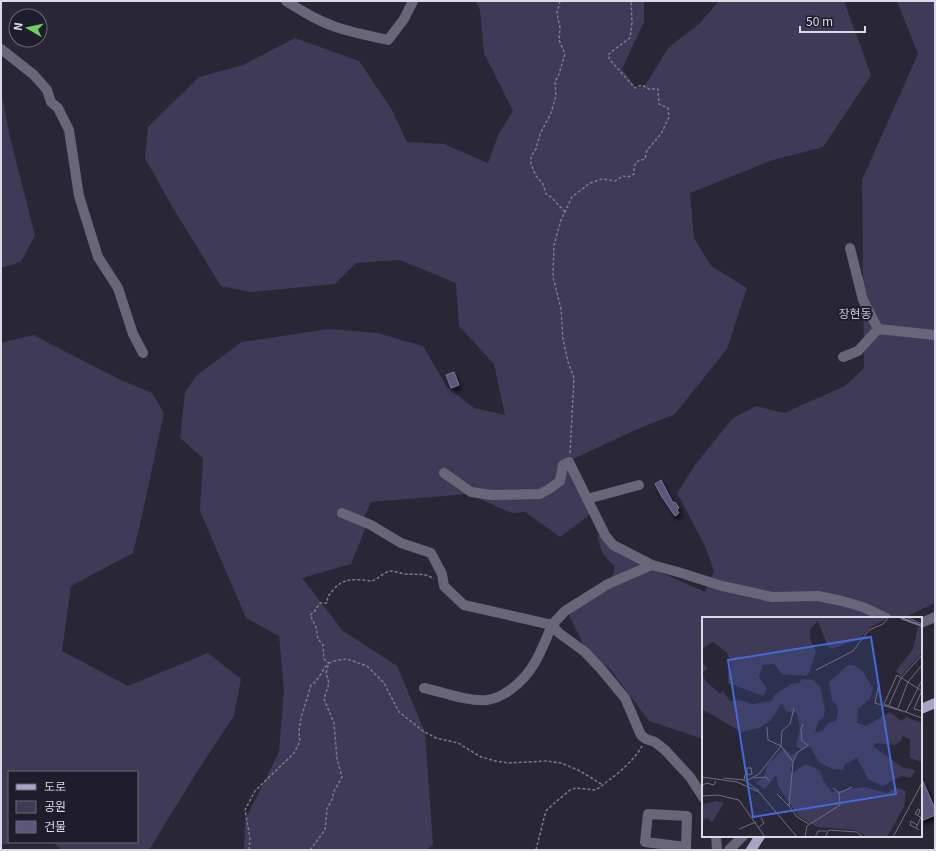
<svg xmlns="http://www.w3.org/2000/svg" width="936" height="851" font-family="Georgia,'Noto Sans KR',serif">
  <defs>
    <filter id="shadow"><feDropShadow dx="2.5" dy="4" stdDeviation="2" flood-color="#0009"/></filter>
  </defs>
  <rect width="100%" height="100%" fill="#292736"/>
  <g fill="#3e3a57">
    <path d="M475 1H644V22L622 69 636 88 644 87 669 47 699 24 719 1H844L871 75 823 147 773 160 690 193 694 238 711 266 747 288 727 349 675 414 633 431 569 461 594 509 587 517 560 537 525 512 512 513 468 494 371 502 363 519 366 527 351 564 302 578 343 631 397 666 425 732 433 844 427 850H244L245 820 279 752 284 690 279 636 246 618 200 511 203 458 180 438 185 392 197 375 242 342 329 329 377 333 423 346 447 387 474 408 505 415 494 364 459 326 456 283 400 260 356 263 335 284 251 292 221 286 170 203 145 158 148 127 199 77 243 65 295 38 359 61 392 110 407 142 444 144 488 163 499 133 513 111 484 53 480 10Z"/>
    <path d="M897 1H935V603L903 618H703V739L649 721 611 670 584 646 564 605 579 603 601 588 613 575 615 566C602 555 601 551 597 534L630 559 705 592 714 571 705 546 677 493 695 465 732 419 756 406 784 413 845 386 864 368 862 180 918 54Z"/>
    <path d="M1 90 10 138 35 235 21 262 1 268Z"/>
    <path d="M33 335 121 380 152 393 164 413 141 520 133 553 71 586 62 651 128 686 208 653 241 679 234 716 195 775 149 850H62L53 842H137V772H9V842H19L1 845V343Z"/>
  </g>
  <g fill="#5c577e" stroke="#787688" filter="url(#shadow)">
    <path d="M454 372 459 385 451 388 446 375Z"/>
    <path d="M661 480 673 503 675 502 679 508 677 510 679 513 675 516 662 497 655 484Z"/>
    <path d="M921 777 935 809V815L921 821Z"/>
  </g>
  <g fill="none" stroke-linecap="round" stroke-linejoin="round">
    <g stroke="#7d7b88" stroke-width="1.5" stroke-dasharray="3 2" stroke-linecap="butt">
      <path d="M560 1 557 13 560 28 559 40 565 54 558 77 555 81 556 96 551 113 540 134 536 149 531 156V164L536 176 543 184 546 194 551 197 565 212"/>
      <path d="M570 453 574 378 568 362 563 339 561 309 553 277 554 245 561 220 572 197 590 183 602 179 615 181 623 176 628 177 634 174V166L638 161 645 159 647 150 661 134 669 117 668 108 659 104 658 89H649L642 85 635 88 610 60 608 55 615 49 630 38 632 23 631 1"/>
      <path d="M249 850 250 838 245 810 255 791 294 753 300 741 299 732 301 718 311 685C320 680 321 670 329 663L324 659 323 645 318 639 316 627 310 615 314 612 320 603H327C327 597 330 593 334 589 342 580 350 579 362 580 365 580 369 581 372 581 378 579 384 572 391 571 395 571 400 573 404 574 415 575 424 572 434 579"/>
      <path d="M310 850 325 830 327 809 333 797V793L342 777 337 759 334 723 324 699 329 683 326 673 329 663 338 660 347 659 367 666 384 683 399 712 423 731 436 738 458 743 481 757 496 761 509 763 546 761 561 763 580 771 603 785"/>
      <path d="M536 850 544 818 546 811 551 806 570 790 576 788 596 790C612 778 632 764 642 746"/>
    </g>
    <g stroke="#686678" stroke-width="10">
      <path d="M286 1C302 11 318 21 336 27 353 33 371 36 388 40L404 19 413 1"/>
      <path d="M1 49 34 75 47 90 51 102 58 108 69 130 79 196 98 257 118 288 133 334 143 353"/>
      <path d="M850 248 863 300 878 329"/>
      <path d="M843 357 858 351 878 329 935 335"/>
      <path d="M444 473 471 492 492 495 540 494 549 489 560 481 563 465 569 462 605 535 613 545 652 565 678 572 722 586 772 597 818 596 842 601 863 607 886 618"/>
      <path d="M587 499 639 485"/>
      <path d="M342 513 371 525 401 543 431 553 442 574 444 586 464 605 552 625 565 611 608 584 652 565"/>
      <path d="M921 623 935 617"/>
      <path d="M424 688C443 692 468 702 487 700 495 699 503 695 510 690 534 673 541 651 552 625L559 633 585 652 601 669 625 698 641 735 646 739 655 742 665 750 690 777 703 797"/>
      <path d="M716 836 717 850"/>
      <path d="M686 850V847L687 816 648 814 645 842 686 847"/>
      <path d="M729 850 743 836"/>
    </g>
    <g stroke="#a7a3c8" stroke-width="10">
      <path d="M921 709 935 703"/>
      <path d="M751 850 760 836"/>
    </g>
  </g>
  <g text-anchor="middle" dominant-baseline="central" stroke-width="4" stroke-linejoin="round" paint-order="stroke">
    <g font-size="12" fill="#c8c7da" stroke="#1f1d2b">
      <text x="855" y="312">장현동</text>
    </g>
  </g>
  <g transform="translate(702 617)">
    <rect width="220" height="220" fill="#292736"/>
    <path d="M0 0H188L167 11 159 21 130 32 126 30 116 4 108 12V22L114 34 107 56 104 59 80 57 72 47 61 48 57 60 65 72 61 79 26 66V56L30 50 25 36 11 25 0 32ZM216 10H220V36L199 59 194 54 211 32ZM0 45 6 52 0 55 3 63 18 77 21 74 28 84 38 83 50 87 70 84 72 78 89 67 97 66 100 62 111 63 118 70 123 92 122 100 116 105 113 116 121 113 126 106 134 104 136 94 134 87 130 84 127 65 146 48H152L161 55 171 71 168 82 156 92 155 106 164 109 188 95 199 104 204 100 220 106V145L208 141V122L200 119 199 124 192 128 174 126 171 129 200 150 213 153 209 161 200 159 180 169 166 162 155 141 143 147 141 153 130 152 117 145 107 128 99 133 94 129 98 112 95 96 84 94 80 86 68 104 57 111 39 115 0 92ZM82 131 89 138 95 135 88 154 92 155 104 147 109 149 118 154 121 163 130 175 162 170 185 176 194 170 204 174 202 190 185 220H166L152 213 115 210 96 199 76 169 74 158 63 172 54 166 63 158 65 148ZM14 184 22 186 10 205 5 201 0 203V188Z" fill="#3e3a57"/>
    <path fill="none" stroke="#79739c" stroke-width="2" d="M199 1 220 9"/>
    <path fill="none" stroke="#716f7c" stroke-width="1" d="M204 0 220 7M114 53 151 34 167 13 181 7 187 0M177 66 173 86 200 94M220 73 212 92 220 94M220 74 195 58 182 87 220 101M187 88 199 61 220 38M196 91 206 65 220 48M204 95 220 63M101 107 99 112 100 124 106 128M91 145 79 129 80 114 88 107 92 91M45 158V151H49L50 157 45 158H43L42 163 57 174M0 160 35 165 57 175 95 220M21 161 42 163M52 161 64 160 67 164M44 164 57 157 79 129 66 123 65 110M0 169 4 166 12 168 14 164M137 176 150 170M75 177 87 189 91 145 95 136 107 128M0 179 16 178 37 183 63 220M87 189 95 200 107 207M216 198 218 193 216 192 213 197 220 201M57 210 62 206 59 201M214 211 208 208 209 204 215 208M37 212 54 205M217 213 214 211 219 200M103 220 105 209 138 188 137 176 131 171M113 220 116 214H125M123 220 127 213 155 215 161 220M191 220 220 166"/>
    <path fill="#436adb" fill-opacity="0.15" stroke="#436adb" stroke-width="2" d="M169 20 194 177 51 200 26 43Z"/>
    <rect width="220" height="220" fill="none" stroke="#dcdbe5" stroke-width="2"/>
  </g>
  <rect width="936" height="851" fill="none" stroke="#dcdbe5" stroke-width="4"/>
  <rect x="8" y="771" width="130" height="72" fill="#1f1d2b" stroke="#6b6975"/>
  <rect x="16" y="784" width="20" height="6" fill="#a7a3c8" stroke="#6b6975"/>
  <text x="44" y="791" font-size="12" fill="#dcdbe5">도로</text>
  <rect x="16" y="801" width="20" height="12" fill="#3e3a57" stroke="#6b6975"/>
  <text x="44" y="811" font-size="12" fill="#dcdbe5">공원</text>
  <rect x="16" y="821" width="20" height="12" fill="#5c577e" stroke="#6b6975"/>
  <text x="44" y="831" font-size="12" fill="#dcdbe5">건물</text>
  <g transform="translate(28 28) rotate(279)"><circle r="19" fill="#1f1d2b" stroke="#6b6975"/>
  <path d="M0-3L7 15L0 10L-7 15Z" fill="#72d25d"/>
  <text y="-6" font-size="11" font-weight="bold" text-anchor="middle" fill="#dcdbe5">N</text>
  </g>
  <path d="M800 26v6h65v-6" fill="none" stroke="#dcdbe5" stroke-width="2"/>
  <text x="806" y="26" font-size="12" fill="#dcdbe5" stroke="#1f1d2b" stroke-width="3" paint-order="stroke">50 m</text>
</svg>
